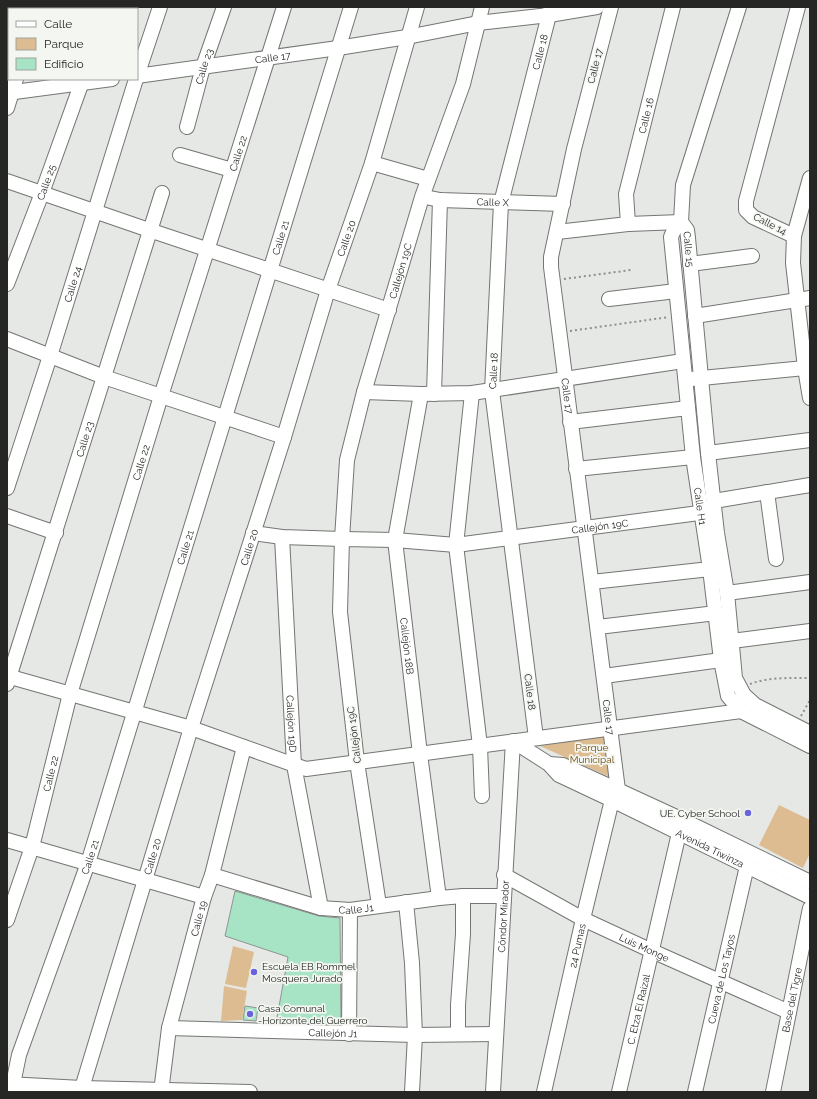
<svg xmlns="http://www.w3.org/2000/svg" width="817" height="1099" font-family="Raleway,sans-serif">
  <rect width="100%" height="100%" fill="#e5e8e4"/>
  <g fill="#ddbc91">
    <path d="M606 735 612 778 540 746Z"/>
    <path d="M779 805 810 820V853L803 868 759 845Z"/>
    <path d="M233 946 254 952 246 988 225 984Z"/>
    <path d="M224 986 247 991 242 1020 221 1021Z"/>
  </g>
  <g fill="#a6e4c5" stroke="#909593">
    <path d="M235 891 319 916 340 918 341 1024 276 1023 288 957 225 936Z"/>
    <path d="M245 1006 258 1008 256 1021 243 1020Z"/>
  </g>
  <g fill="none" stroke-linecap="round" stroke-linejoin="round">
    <defs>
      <g id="minor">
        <path id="s1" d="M611 7 574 149 551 257V267L618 790"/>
        <path id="s2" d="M739 7 683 185 681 222 687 230 688 238 708 453 717 533 727 593 735 678 744 695 755 705 810 733"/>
        <path d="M36 9V7"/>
        <path d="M101 9 102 7"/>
        <path d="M7 16H9"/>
        <path id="s3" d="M137 76 338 48 407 37 478 23 549 15 597 7"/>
        <path d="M137 76 160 7"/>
        <path d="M7 93 112 79"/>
        <path d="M7 108 16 79"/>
        <path id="s4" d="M187 127 203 67 224 7"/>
        <path d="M180 155 232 170"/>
        <path d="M372 163 428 179"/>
        <path d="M810 178 794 236 793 263 805 368 810 398"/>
        <path d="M7 181 149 230 389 310"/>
        <path id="s5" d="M430 198 440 200 563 204"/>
        <path id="s6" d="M681 222 674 230 671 237 693 457 710 569 721 660 728 696 741 711 810 746"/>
        <path id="s7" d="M628 224 626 194 673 7"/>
        <path d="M557 232 628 224 681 222"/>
        <path d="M794 236 753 217 746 210V201L798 7"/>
        <path d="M690 264 752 256"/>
        <path id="s8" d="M7 284 42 193 83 79"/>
        <path d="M609 299 676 291"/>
        <path d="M695 316 810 298"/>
        <path d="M7 339 104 377 284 437"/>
        <path d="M691 379 805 368"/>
        <path d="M364 392 421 394 472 393 683 361"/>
        <path d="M472 393 456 545 480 746 482 796"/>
        <path id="s9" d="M421 394 395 540 420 754 439 898"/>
        <path d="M434 394 440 200"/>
        <path d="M570 422 688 408"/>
        <path d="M708 453 810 440"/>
        <path d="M576 469 693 457"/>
        <path id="s10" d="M7 488 50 356 136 79"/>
        <path d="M767 492 776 559"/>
        <path d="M714 501 810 485"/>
        <path d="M7 516 56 533"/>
        <path id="s11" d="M253 533 282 537 342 539 347 460 364 392 422 197 463 84 482 7"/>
        <path id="s12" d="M282 537 294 765 321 908"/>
        <path d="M592 582 710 569"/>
        <path d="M727 593 810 582"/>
        <path d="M598 627 716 613"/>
        <path d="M732 641 810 631"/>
        <path d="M7 676 191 728 306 769 741 711"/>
        <path d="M604 676 721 660"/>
        <path id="s13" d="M7 684 162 193"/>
        <path id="s14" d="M536 738 492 391 501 203 551 7"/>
        <path d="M549 764 563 765 618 790 683 820 810 882"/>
        <path d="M7 840 204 897"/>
        <path id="s15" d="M212 875 321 908 350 910 439 898 463 896H504"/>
        <path id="s16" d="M504 875 583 919 652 951 789 1012"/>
        <path d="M406 902 412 963 415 1035 412 1092"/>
        <path id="s17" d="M379 905 357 762 340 612 342 539 395 540 456 545 714 511"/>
        <path id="s18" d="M7 920 32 847 70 694 161 396 284 7"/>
        <path id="s19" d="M169 1028 415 1035 496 1034"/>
        <path d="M349 1034 350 910"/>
        <path d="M458 1034V1005L463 934V896"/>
        <path d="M7 1084 82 1088 250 1092"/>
        <path id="s20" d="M13 1084 19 1055 88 863 351 7"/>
        <path id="s21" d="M82 1088 191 728 284 437 328 290 372 163 417 7"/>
        <path id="s22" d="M161 1092 169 1028 204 897 212 875 244 747"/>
        <path id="s23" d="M493 1092 513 741 549 764 559 775 612 800 810 897"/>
        <path id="s24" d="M544 1092 583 919 612 800"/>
        <path id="s25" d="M619 1092 679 833"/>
        <path id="s26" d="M695 1092 747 866"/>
        <path id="s27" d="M773 1092 810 908"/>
      </g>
    </defs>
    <use href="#minor" stroke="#737672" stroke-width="16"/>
    <g stroke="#8d908c" stroke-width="2" stroke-dasharray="2 3" stroke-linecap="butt">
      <path d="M564 279 631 270"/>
      <path d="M570 331 669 317"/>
      <path d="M750 684C768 677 791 678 810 678"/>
      <path d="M801 716 810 700"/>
    </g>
    <use href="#minor" stroke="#fff" stroke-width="14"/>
  </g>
  <g fill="#6963dc" stroke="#f3f6f1" stroke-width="1.5">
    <circle cx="748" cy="813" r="4"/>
    <circle cx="254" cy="972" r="4"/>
    <circle cx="250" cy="1014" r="4"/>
  </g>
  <g text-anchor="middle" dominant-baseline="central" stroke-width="3.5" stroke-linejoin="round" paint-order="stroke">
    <g font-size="10" fill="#262725" stroke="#f3f6f1">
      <text stroke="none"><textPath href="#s14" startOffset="694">Calle 18</textPath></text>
      <text stroke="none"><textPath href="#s3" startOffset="137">Calle 17</textPath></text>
      <text transform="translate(595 66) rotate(-76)">Calle 17</text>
      <text stroke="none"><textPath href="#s4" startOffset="63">Calle 23</textPath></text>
      <text stroke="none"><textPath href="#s7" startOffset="111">Calle 16</textPath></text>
      <text stroke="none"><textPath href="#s18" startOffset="801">Calle 22</textPath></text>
      <text stroke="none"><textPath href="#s8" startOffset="109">Calle 25</textPath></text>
      <text stroke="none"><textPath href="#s5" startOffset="63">Calle X</textPath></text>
      <text transform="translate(770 224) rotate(27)">Calle 14</text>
      <text stroke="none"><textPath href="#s20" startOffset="888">Calle 21</textPath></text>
      <text stroke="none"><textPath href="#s21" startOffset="890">Calle 20</textPath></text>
      <text stroke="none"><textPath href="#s2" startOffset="253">Calle 15</textPath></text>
      <text stroke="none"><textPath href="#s11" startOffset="365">Callejón 19C</textPath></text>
      <text stroke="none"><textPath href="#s10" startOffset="214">Calle 24</textPath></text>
      <text stroke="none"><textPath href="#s14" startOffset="370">Calle 18</textPath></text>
      <text stroke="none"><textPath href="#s1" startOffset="397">Calle 17</textPath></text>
      <text stroke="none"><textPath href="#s13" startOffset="257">Calle 23</textPath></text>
      <text stroke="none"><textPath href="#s18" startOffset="477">Calle 22</textPath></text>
      <text stroke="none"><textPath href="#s6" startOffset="289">Calle H1</textPath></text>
      <text stroke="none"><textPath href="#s17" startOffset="628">Callejón 19C</textPath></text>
      <text stroke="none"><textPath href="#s20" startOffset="564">Calle 21</textPath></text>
      <text stroke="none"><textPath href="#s21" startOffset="566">Calle 20</textPath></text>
      <text stroke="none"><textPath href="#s9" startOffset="255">Callejón 18B</textPath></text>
      <text transform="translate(530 692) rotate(83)">Calle 18</text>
      <text stroke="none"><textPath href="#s1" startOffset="721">Calle 17</textPath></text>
      <text stroke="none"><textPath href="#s12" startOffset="187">Callejón 19D</textPath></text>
      <text transform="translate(354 735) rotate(-97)">Callejón 19C</text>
      <text stroke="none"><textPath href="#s18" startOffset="153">Calle 22</textPath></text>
      <text stroke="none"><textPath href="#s23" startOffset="577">Avenida Tiwinza</textPath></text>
      <text stroke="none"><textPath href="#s20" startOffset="240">Calle 21</textPath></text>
      <text stroke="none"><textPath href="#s21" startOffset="242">Calle 20</textPath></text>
      <text stroke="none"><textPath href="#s15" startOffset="149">Calle J1</textPath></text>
      <text stroke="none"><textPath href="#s23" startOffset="176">Cóndor Mirador</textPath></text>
      <text stroke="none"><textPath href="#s22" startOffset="178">Calle 19</textPath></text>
      <text stroke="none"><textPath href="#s24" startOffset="150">24 Pumas</textPath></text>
      <text stroke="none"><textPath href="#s16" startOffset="158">Luis Monge</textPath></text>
      <text stroke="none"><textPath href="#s26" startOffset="116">Cueva de Los Tayos</textPath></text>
      <text stroke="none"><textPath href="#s27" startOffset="94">Base del Tigre</textPath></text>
      <text stroke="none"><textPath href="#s25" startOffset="85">C. Etza El Raizal</textPath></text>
      <text stroke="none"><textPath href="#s19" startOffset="164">Callejón J1</textPath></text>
    </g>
    <g font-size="10" fill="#714d14" stroke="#f3f6f1">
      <text x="592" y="747">Parque<tspan x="592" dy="12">Municipal</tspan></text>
    </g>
    <g font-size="10" fill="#262725" stroke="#f3f6f1" text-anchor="start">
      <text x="740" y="813" text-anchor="end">UE. Cyber School</text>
      <text x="262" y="966">Escuela EB Rommel<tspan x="262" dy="12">Mosquera Jurado</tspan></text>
      <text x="258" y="1008">Casa Comunal<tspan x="258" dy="12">-Horizonte del Guerrero</tspan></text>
    </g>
  </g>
  <rect width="817" height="1099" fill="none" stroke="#262725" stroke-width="16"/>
  <rect x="8" y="8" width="130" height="72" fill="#f3f6f1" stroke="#a1a39f"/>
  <rect x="16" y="21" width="20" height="6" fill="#ffffff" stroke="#a1a39f"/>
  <text x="44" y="28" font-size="12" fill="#262725">Calle</text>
  <rect x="16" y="38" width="20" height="12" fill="#ddbc91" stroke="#a1a39f"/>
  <text x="44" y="48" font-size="12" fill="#262725">Parque</text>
  <rect x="16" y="58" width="20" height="12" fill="#a6e4c5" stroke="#a1a39f"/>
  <text x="44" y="68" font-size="12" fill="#262725">Edificio</text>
</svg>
